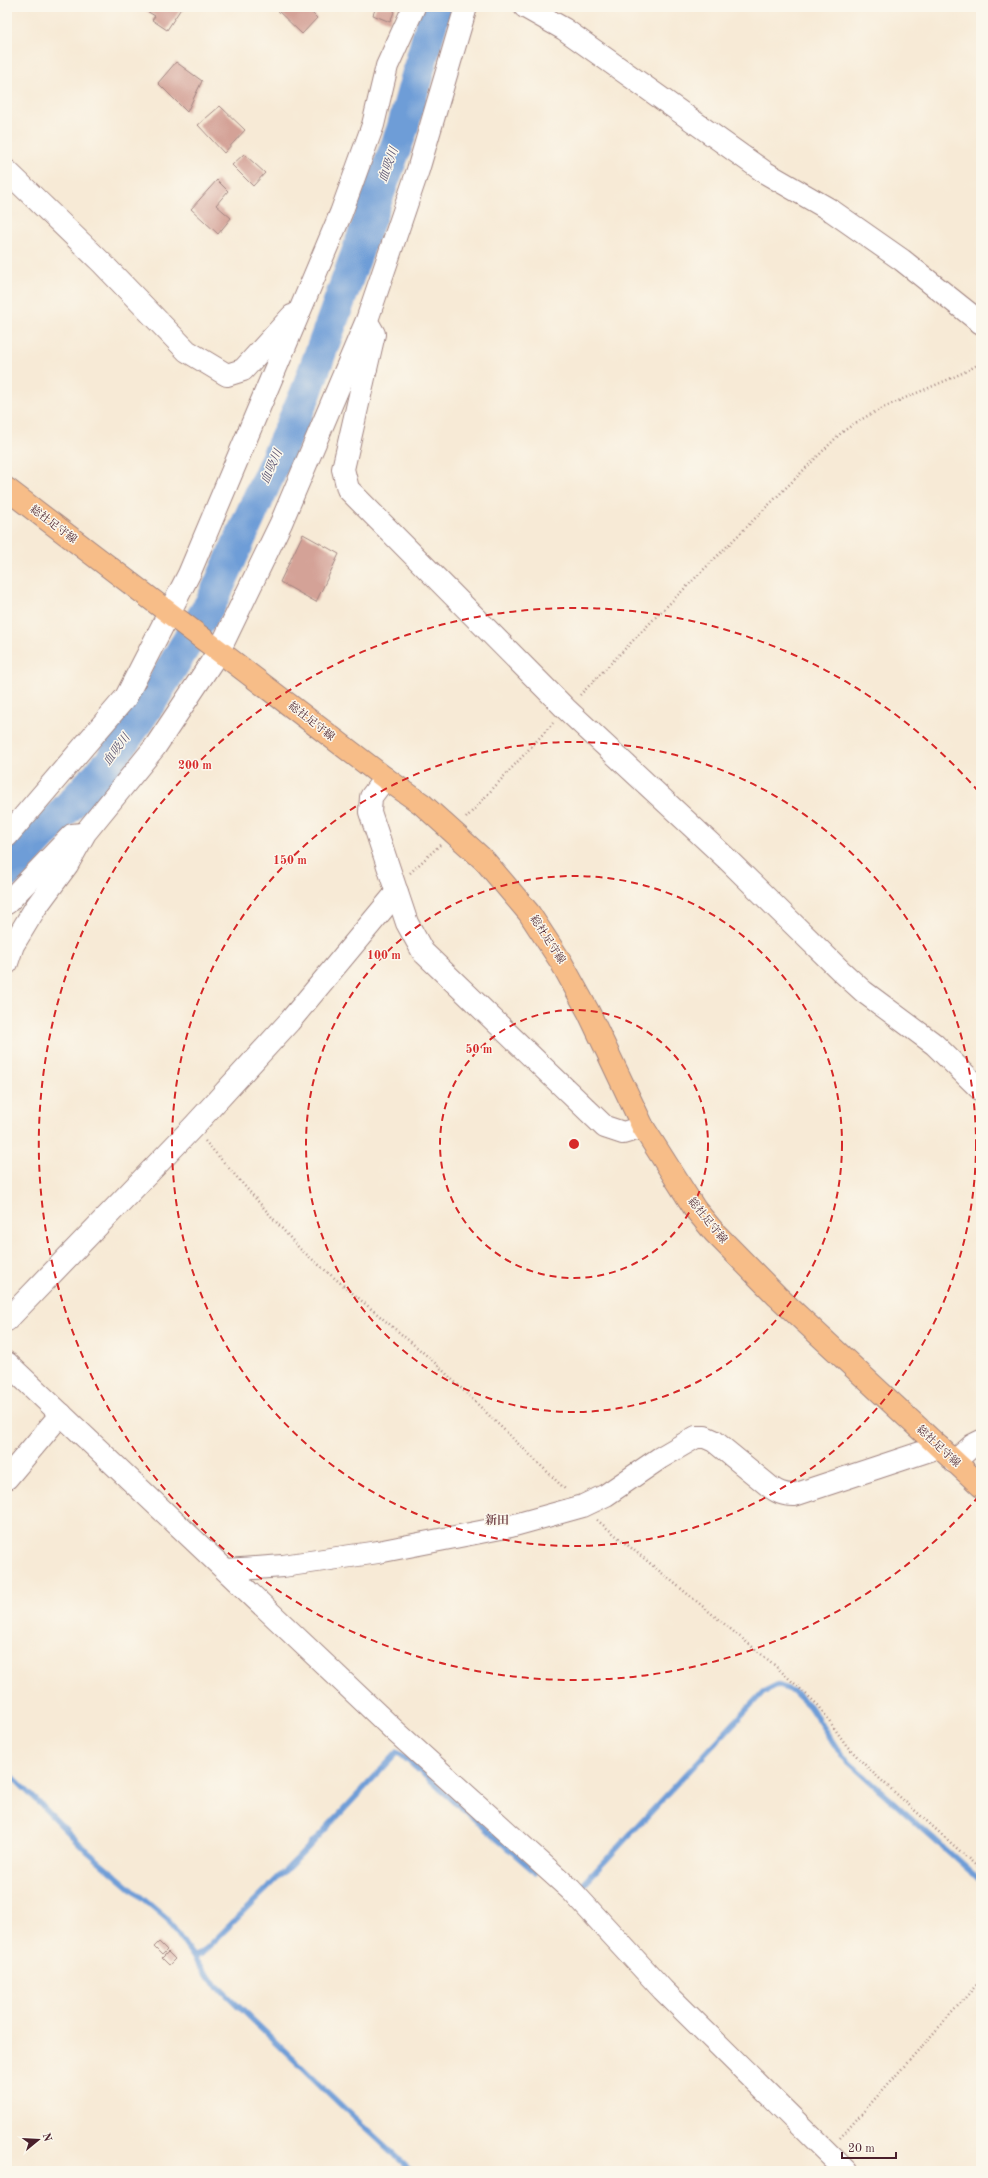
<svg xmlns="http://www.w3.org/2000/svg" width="988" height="2178" font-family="'Old Standard TT','Noto Serif JP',serif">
  <rect width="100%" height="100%" fill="#fbf7ec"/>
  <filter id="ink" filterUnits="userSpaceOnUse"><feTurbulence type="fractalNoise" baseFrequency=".025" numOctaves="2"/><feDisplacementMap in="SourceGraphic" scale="8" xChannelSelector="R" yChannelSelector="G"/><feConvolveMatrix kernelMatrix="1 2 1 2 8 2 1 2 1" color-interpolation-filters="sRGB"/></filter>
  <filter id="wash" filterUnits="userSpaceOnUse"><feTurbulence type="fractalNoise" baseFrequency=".012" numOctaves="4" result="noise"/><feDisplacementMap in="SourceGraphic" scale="16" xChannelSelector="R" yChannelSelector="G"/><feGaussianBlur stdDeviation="0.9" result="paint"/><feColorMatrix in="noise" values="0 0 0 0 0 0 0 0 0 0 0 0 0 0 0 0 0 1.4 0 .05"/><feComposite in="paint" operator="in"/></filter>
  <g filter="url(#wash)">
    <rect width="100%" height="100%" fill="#f7ead6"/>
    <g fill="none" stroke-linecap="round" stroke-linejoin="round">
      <g stroke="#6e9dd7" stroke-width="5.5">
        <path d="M7 1771 88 1852 168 1920 205 1974 343 2107 412 2171"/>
        <path d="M578 1890 763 1692 777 1685 793 1691 809 1706 842 1756 981 1881"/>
        <path d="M194 1956 201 1954 301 1855 398 1752 535 1872"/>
      </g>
      <path stroke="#6e9dd7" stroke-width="32" d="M7 873 110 762 154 697 212 601 305 395 402 130 436 7"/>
    </g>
    <g id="blocks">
      <g fill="#d4a297">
        <path d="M147 7H182L167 30 152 20 155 16 145 10Z"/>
        <path d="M274 7H306L317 18 302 34Z"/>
        <path d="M376 7H396L390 22 373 15Z"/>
        <path d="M176 62 202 81 187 112 158 83Z"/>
        <path d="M220 106 245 130 224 153 198 125Z"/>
        <path d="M244 154 265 173 253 186 232 165Z"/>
        <path d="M217 180 228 191 216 205 231 218 218 234 191 209Z"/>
        <path d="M303 534 339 554 316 602 280 582Z"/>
        <path d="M159 1942 167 1950 162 1955 154 1947Z"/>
        <path d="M168 1952 175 1959 169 1965 162 1958Z"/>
      </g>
    </g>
  </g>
  <g filter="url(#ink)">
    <use href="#blocks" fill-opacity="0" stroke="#a08480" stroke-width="1"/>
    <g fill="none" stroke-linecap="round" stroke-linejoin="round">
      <defs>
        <g id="minor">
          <path d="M525 7 564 29 766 173 832 211 902 260 981 323"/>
          <path d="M7 171 102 263 187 351 227 375 243 370 292 316"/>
          <path d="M370 327 374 334 343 469 348 489 566 709 727 859 841 971 864 992 934 1044 981 1090"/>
          <path d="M385 778 371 797 370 812 407 923 423 952 605 1127 623 1133 643 1127"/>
          <path d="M7 836 126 697 189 574 341 213 373 125 387 66 414 7"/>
          <path d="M7 903 72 835 82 834"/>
          <path d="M7 963 13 945 36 907 67 865 85 833 155 747 219 651 281 523 367 320 418 170 466 7"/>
          <path d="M7 1320 193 1127 289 1022 397 892"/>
          <path d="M7 1363 395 1731 571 1890 663 1990 846 2171"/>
          <path d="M954 1462 973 1445 981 1441"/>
          <path d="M7 1478 61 1414"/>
          <path d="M227 1570 283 1566 378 1552 511 1526 583 1506 606 1495 660 1458 696 1437H705L714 1441 769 1486C777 1492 783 1495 794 1495L939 1447"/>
        </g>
        <path id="major" d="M7 489 385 778 422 804 485 861 529 913 561 962 589 1013 643 1127 695 1209 714 1232 777 1296 981 1486"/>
      </defs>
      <use href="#minor" stroke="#a08480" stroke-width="24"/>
      <use href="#major" stroke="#a08480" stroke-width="24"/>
      <g stroke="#a08480" stroke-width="2.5" stroke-dasharray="1 3" stroke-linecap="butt">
        <path d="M580 695 653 620 841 433C884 401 936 389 981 363"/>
        <path d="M466 818 553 723"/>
        <path d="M410 873 440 845"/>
        <path d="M205 1141 300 1249 432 1360 566 1490"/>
        <path d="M597 1520 772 1663 819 1706 846 1745 870 1770 981 1870"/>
        <path d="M840 2138 981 1980"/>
      </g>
      <use href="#minor" stroke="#fff" stroke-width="22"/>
      <use href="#major" stroke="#f7bd88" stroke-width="22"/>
    </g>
  </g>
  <g fill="none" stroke="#d62828" stroke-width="2" stroke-dasharray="7 5">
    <circle cx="574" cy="1144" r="134"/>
    <circle cx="574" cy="1144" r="268"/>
    <circle cx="574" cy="1144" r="402"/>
    <path d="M979 1496A536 536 0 1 1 979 792"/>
  </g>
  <g text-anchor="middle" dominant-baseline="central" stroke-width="3" stroke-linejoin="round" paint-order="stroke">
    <g font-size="11" fill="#4a1f2b" stroke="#fbf7ec">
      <text transform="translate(53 525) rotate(37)">総社足守線</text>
      <text transform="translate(311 722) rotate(38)">総社足守線</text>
      <text transform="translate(547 940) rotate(57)">総社足守線</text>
      <text transform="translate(707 1221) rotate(51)">総社足守線</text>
      <text transform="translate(938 1447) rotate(43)">総社足守線</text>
    </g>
    <g font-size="12" font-style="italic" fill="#585170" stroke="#fbf7ec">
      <text transform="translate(389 165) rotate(-70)">血吸川</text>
      <text transform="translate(272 467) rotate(-66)">血吸川</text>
      <text transform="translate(117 750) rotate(-54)">血吸川</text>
    </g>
    <g font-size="12" font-weight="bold" fill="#7a4d51" stroke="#fbf7ec">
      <text x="497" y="1521">新田</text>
    </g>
  </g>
  <circle cx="574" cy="1144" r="6" fill="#d62828" stroke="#fbf7ec" stroke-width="2"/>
  <g font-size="12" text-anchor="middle" font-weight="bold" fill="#d62828" stroke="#fbf7ec" stroke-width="3" stroke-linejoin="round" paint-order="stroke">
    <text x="195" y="769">200 m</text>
    <text x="290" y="864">150 m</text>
    <text x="384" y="959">100 m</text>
    <text x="479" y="1053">50 m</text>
  </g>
  <rect width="988" height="2178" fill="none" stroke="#fbf7ec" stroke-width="24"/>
  <g transform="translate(38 2140) rotate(72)" stroke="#fbf7ec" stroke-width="3" paint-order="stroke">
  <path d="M0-3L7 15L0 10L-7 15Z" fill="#4a1f2b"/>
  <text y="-6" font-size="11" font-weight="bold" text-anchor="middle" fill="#4a1f2b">N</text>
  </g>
  <path d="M842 2152v6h54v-6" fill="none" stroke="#4a1f2b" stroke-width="2"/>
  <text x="848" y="2152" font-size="12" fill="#4a1f2b" stroke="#fbf7ec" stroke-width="3" paint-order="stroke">20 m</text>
</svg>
